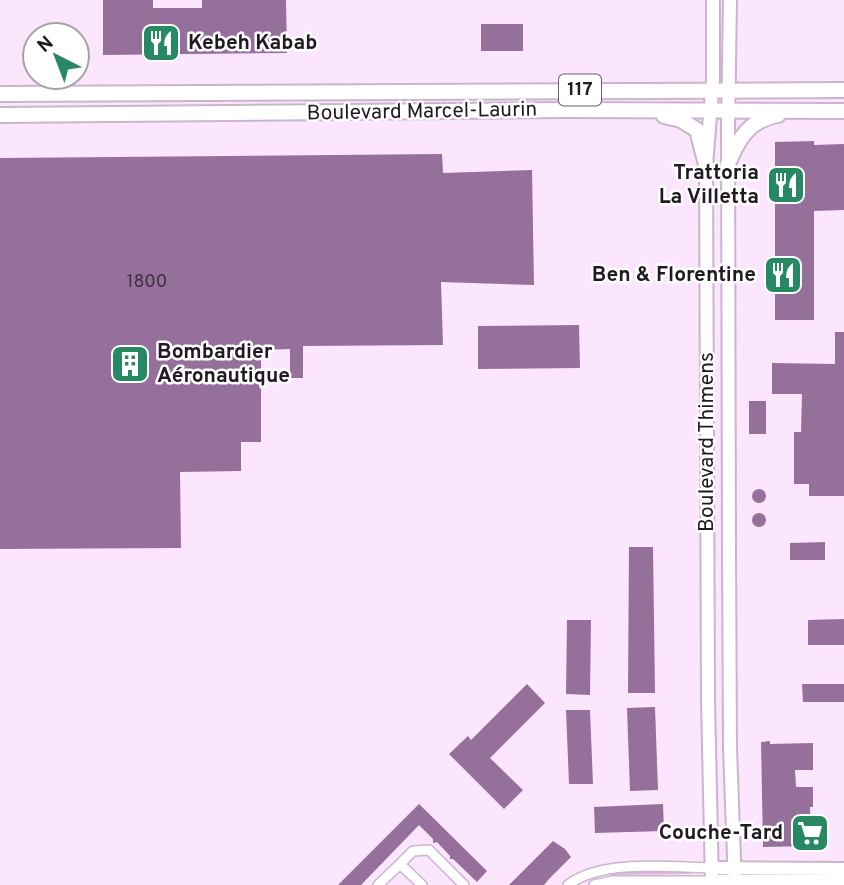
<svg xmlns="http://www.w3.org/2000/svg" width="844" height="885" font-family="Overpass,sans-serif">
  <rect width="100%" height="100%" fill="#fce6fe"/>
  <path fill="#ddb6e2" d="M691 871V874L611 875V872Z"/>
  <g fill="#95709b">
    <path d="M103 0H153V8H202V0H286L287 53 103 55Z"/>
    <rect x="481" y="24" width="42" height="27"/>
    <path d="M814 141V145L844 144V210L814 211V320H775V142Z"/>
    <path d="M442 154 443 173 532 170 534 285 441 282 443 345 303 346V378H290V349L261 350V442H241V471L180 472 181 548 0 549V158Z"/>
    <path d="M579 325 580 368 478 369V326Z"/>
    <path d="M835 332H844V496H809V484H794V432H801L802 394H772V363L835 364Z"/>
    <rect x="749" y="401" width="17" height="33"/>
    <circle cx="759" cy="496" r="7"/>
    <circle cx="759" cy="520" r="7"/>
    <path d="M825 542V560H790V543Z"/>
    <path d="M629 547H653L655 693H628Z"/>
    <path d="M844 619V645H808V620Z"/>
    <path d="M567 620H591L590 695 566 694Z"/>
    <path d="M527 684 545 703 490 758 523 790 504 809 449 754 468 736 471 740Z"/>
    <path d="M802 684H844V702H803Z"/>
    <path d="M655 707 658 790 630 791 627 708Z"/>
    <path d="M566 710H590L593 784H569Z"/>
    <path d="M770 741V744L813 743V770H795L796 787H813V807H810L811 846 763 847 761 742Z"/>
    <path d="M419 804 487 871 477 882 453 859H450V856L437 842 433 843V839L419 825 361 885H338Z"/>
    <path d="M663 804 664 831 595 833 594 807Z"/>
    <path d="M553 841 565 849 571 857 549 879 544 885H509Z"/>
  </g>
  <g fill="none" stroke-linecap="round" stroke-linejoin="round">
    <defs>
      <g id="street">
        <path d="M378 885 400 864"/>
        <path d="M422 885 400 864 413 851 429 850 464 885"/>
        <path d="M568 885C601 859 670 867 711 868"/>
        <path d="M594 885 613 881H712"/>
      </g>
      <g id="secondary">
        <path d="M730 0 728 127 729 549 730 748 735 885"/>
        <path d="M711 868 844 869"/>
        <path d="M712 881H844"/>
        <path d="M712 885 708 700 706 165 713 79V0"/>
      </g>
      <g id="primary">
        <path d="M0 94 844 90"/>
        <path d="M0 115 564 110 844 111"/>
        <path d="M664 116 681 120 697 130 706 165"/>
        <path d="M728 164C738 139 749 120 778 115"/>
      </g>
    </defs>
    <use href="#street" stroke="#cab5cc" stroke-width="12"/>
    <use href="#secondary" stroke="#cab5cc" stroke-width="16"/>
    <use href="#primary" stroke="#cab5cc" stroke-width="18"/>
    <use href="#street" stroke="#fff" stroke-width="9"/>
    <use href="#secondary" stroke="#fff" stroke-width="12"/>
    <use href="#primary" stroke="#fff" stroke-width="14"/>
  </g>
  <defs>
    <symbol id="restaurant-square" viewBox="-11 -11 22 22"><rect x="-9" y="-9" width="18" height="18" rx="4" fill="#268963" stroke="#fff"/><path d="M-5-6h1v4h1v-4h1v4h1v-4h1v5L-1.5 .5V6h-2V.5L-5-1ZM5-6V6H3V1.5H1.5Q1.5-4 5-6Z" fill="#fff"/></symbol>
    <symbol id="building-square" viewBox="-11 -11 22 22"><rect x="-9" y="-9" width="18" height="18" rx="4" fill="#268963" stroke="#fff"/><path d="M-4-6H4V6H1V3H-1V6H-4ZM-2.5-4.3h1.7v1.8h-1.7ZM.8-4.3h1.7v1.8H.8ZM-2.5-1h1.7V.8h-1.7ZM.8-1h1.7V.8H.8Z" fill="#fff"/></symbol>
    <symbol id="supermarket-square" viewBox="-11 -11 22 22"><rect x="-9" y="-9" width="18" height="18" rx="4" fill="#268963" stroke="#fff"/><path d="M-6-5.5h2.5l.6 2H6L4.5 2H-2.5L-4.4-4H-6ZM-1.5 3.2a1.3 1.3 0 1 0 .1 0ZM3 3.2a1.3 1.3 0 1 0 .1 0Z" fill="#fff"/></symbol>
  </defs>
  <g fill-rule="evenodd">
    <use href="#restaurant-square" x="139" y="21" width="44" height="44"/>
    <use href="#restaurant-square" x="764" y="163" width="44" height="44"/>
    <use href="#restaurant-square" x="761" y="253" width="44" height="44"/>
    <use href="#building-square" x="108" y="342" width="44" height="44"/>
    <use href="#supermarket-square" x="788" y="811" width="44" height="44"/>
  </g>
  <g text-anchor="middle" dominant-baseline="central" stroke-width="5" stroke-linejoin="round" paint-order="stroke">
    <g font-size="18" fill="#3e3040">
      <text x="147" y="282">1800</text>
    </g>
    <rect fill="#fff" stroke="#645f64" stroke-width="2" x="559" y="74.5" width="42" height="31" rx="5"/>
    <g font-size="19" font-weight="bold" fill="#211a22">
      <text x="580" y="90">117</text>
    </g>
    <g font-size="21" font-weight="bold" fill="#211a22" stroke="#fff" text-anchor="end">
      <text x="188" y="43" text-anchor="start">Kebeh Kabab</text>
      <text x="759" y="173">Trattoria<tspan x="759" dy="24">La Villetta</tspan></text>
      <text x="756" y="275">Ben &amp; Florentine</text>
      <text x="157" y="352" text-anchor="start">Bombardier<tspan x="157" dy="24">Aéronautique</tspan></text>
      <text x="783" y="833">Couche-Tard</text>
    </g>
    <g font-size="21" fill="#211a22" stroke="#fff">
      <text transform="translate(422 112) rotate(-1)">Boulevard Marcel-Laurin</text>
      <text transform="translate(707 442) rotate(-90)">Boulevard Thimens</text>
    </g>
  </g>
  <g transform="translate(56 56) rotate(318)"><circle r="33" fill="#ffffff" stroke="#a6a3a7" stroke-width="2"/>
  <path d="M0-5L12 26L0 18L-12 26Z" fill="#268963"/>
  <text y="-10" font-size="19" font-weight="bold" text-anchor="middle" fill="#211a22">N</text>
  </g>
</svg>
